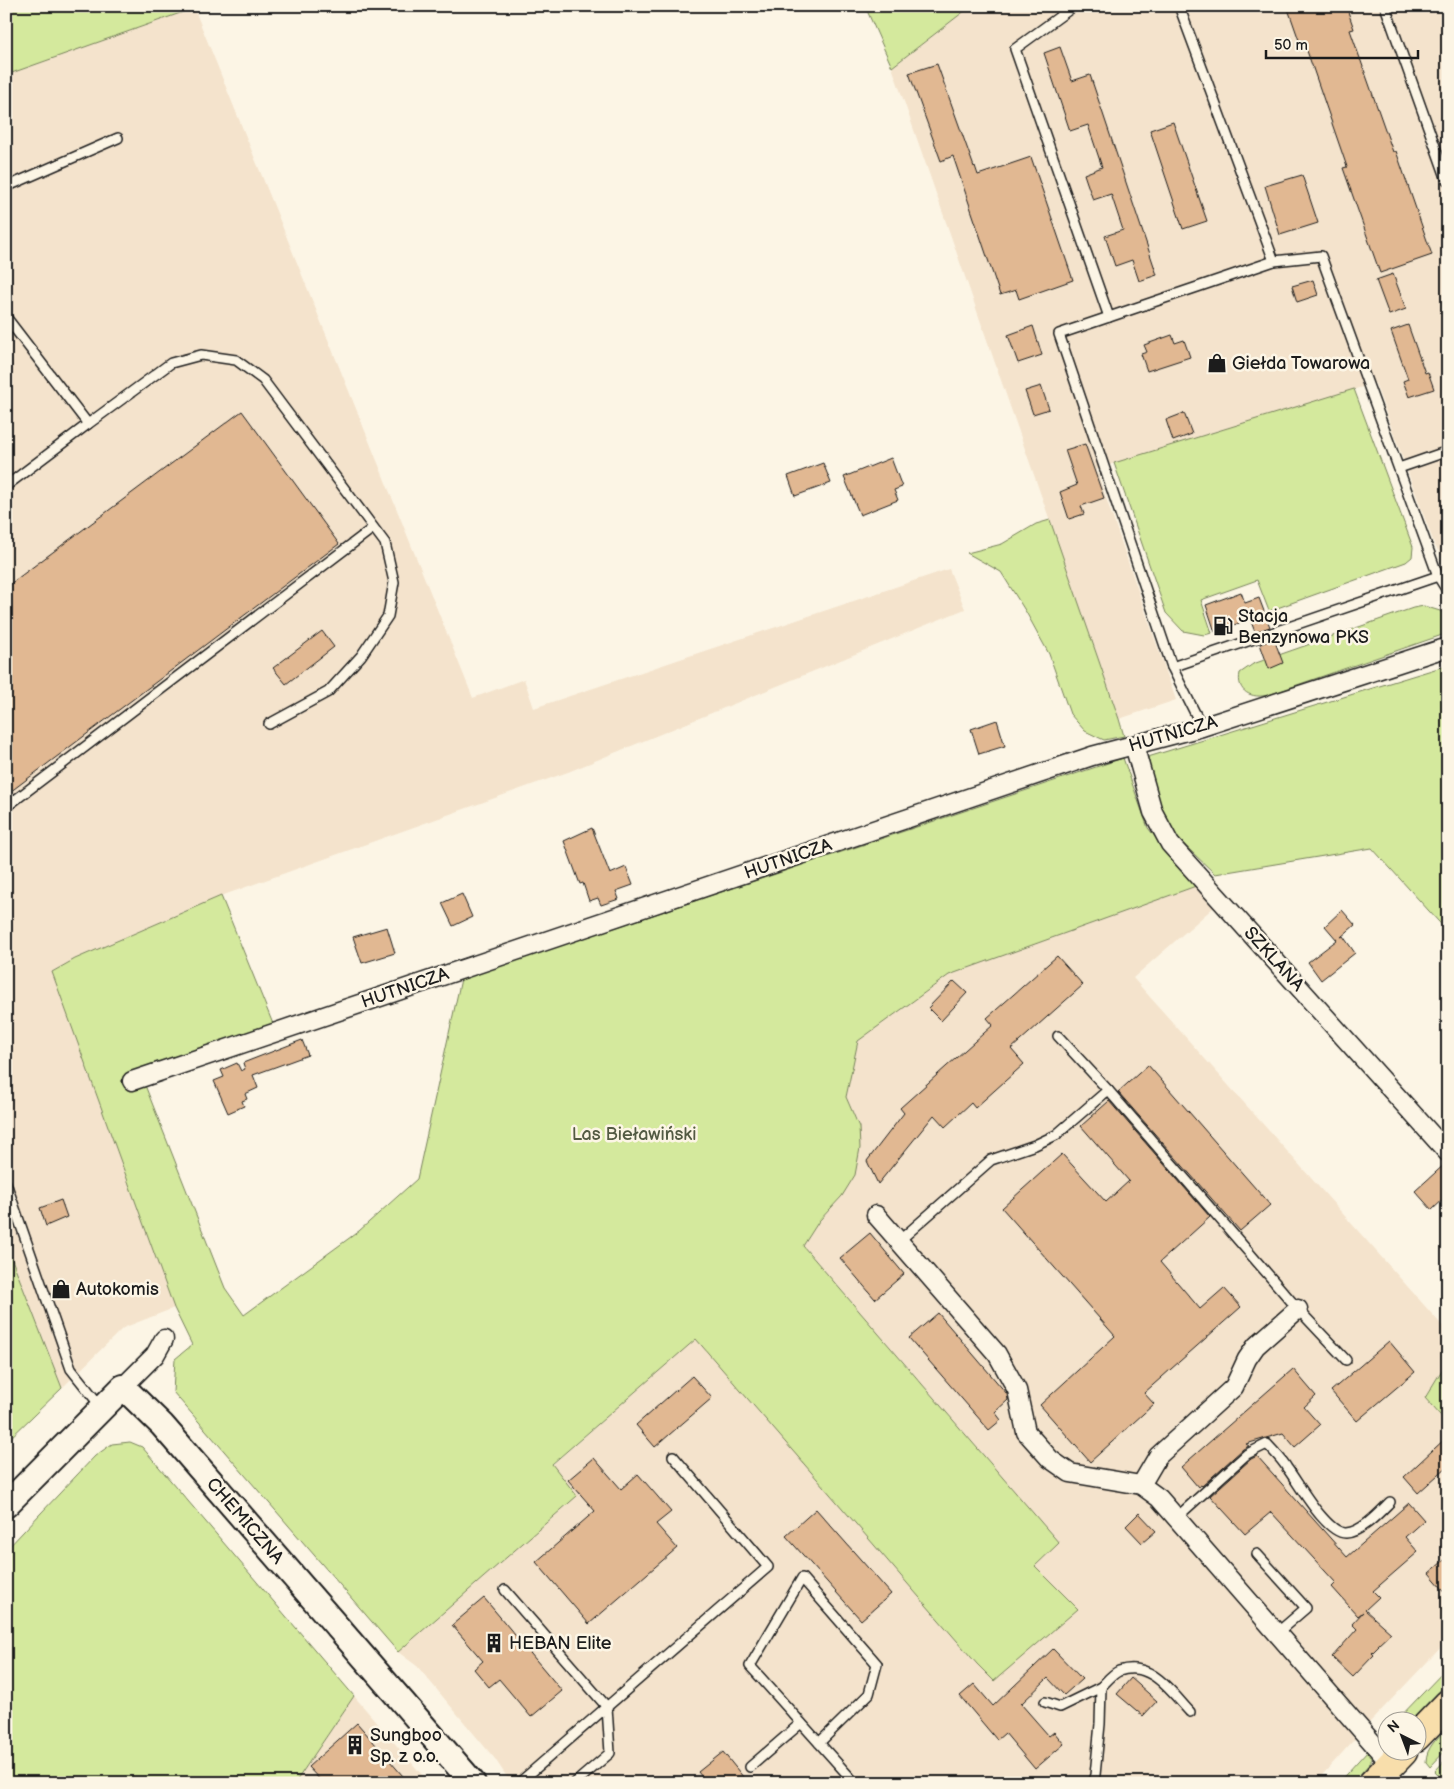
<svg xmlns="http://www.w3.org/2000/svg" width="1454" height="1789" font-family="'Balsamiq Sans',sans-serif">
  <rect width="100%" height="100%" fill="#fcf5e5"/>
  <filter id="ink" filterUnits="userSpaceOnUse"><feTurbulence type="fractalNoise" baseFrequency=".02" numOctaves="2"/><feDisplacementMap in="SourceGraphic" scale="10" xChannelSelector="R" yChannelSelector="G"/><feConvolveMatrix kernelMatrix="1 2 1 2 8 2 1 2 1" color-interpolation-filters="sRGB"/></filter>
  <g filter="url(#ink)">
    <g fill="#f4e3cc">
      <path d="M971 6H1448V564L1435 546 1375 383 1096 469 1176 700 1119 719 892 67Z"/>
      <path d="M194 8 473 698 524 679 534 708 949 569 965 609 568 772 221 896 75 959 52 972 174 1308 123 1328 62 1388 6 1244V75Z"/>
      <path d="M1196 886 1214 907 1133 978 1448 1332V1360L1425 1398 1448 1424V1640L1371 1721 1315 1783H511L495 1759 417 1666 398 1652 577 1496 552 1465 696 1338 977 1664 1077 1609 1035 1566 1059 1543 803 1246 819 1221 842 1196 859 1127 846 1097 858 1041 949 975Z"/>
      <path d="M354 1696 429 1783H295Z"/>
    </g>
    <g fill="#d4e99d" stroke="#78825c">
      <path d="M6 6H200L6 75Z"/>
      <path d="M865 6H971L892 67Z"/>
      <path d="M1354 389 1413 547 1412 557 1406 562 1269 611 1257 580 1201 600 1212 633 1204 635 1183 631 1166 613 1114 463Z"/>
      <path d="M1050 520 1119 719 1124 736 1104 740 1085 731 1070 714 1049 654 1026 612 1001 572 967 553 1002 544 1036 524Z"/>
      <path d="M1424 606 1440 611 1448 617V633L1268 695C1252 699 1236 692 1240 673L1253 664 1413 608Z"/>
      <path d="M1448 665V932L1372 848 1215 874 1170 831 1154 787 1148 757Z"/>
      <path d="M1123 758 1148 828 1196 886 949 975 858 1041 846 1097 859 1127 860 1148 855 1175 842 1196 819 1221 803 1246 1059 1543 1035 1566 1078 1609 994 1681 977 1664 696 1339 552 1464 577 1496 398 1652 173 1392 175 1359 192 1345 174 1308 52 972 75 959 221 896 273 1024 139 1070 225 1288 244 1315 359 1231 417 1179 461 979Z"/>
      <path d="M6 1244 62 1388 6 1442Z"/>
      <path d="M1448 1360V1424L1425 1398Z"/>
      <path d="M130 1442 142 1447 354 1696 295 1783H6V1550L95 1456 112 1444Z"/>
      <path d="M1448 1667V1682L1410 1721H1396Z"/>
      <path d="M1448 1727V1748L1430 1767 1426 1762C1426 1747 1438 1738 1448 1727Z"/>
      <path d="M1368 1750 1371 1753V1762L1352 1783H1338Z"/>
      <path d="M1448 1757V1781L1446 1783 1435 1771Z"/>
    </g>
    <g fill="#e1b892" stroke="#1c1c1c">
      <path d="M1287 6H1346L1354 29 1350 30 1393 152 1396 151 1432 255 1380 273 1343 168 1347 167 1305 45 1301 46Z"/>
      <path d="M1060 47 1072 81 1090 75 1157 275 1139 281 1132 260 1115 266 1105 236 1123 230 1111 194 1093 200 1087 183 1084 174 1102 167 1088 125 1070 131 1044 53Z"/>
      <path d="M937 64 974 167 975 166 978 175 1031 157 1073 280 1019 299 1016 290 1000 295 953 156 941 161 909 73Z"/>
      <path d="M1173 122 1207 221 1183 229 1150 130Z"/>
      <path d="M1302 175 1318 223 1280 235 1265 186Z"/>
      <path d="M1393 274 1406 309 1389 315 1376 280Z"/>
      <path d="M1313 280 1318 295 1297 302 1292 286Z"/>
      <path d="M1408 325 1425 373 1428 372 1434 389 1409 397 1403 381 1408 379 1391 331Z"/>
      <path d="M1033 326 1042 355 1018 363 1008 335Z"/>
      <path d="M1172 335 1175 343 1184 340 1190 357 1147 371 1141 354 1147 352 1144 345Z"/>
      <path d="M1041 386 1049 409 1033 414 1025 391Z"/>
      <path d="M242 411 339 544 6 795V587Z"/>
      <path d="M1184 413 1192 434 1173 441 1166 420Z"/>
      <path d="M1085 444 1104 498 1081 506 1084 514 1069 519 1060 492 1077 485 1065 450Z"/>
      <path d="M891 458 902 487 894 490 898 500 860 515 844 477Z"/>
      <path d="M823 463 831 483 795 496 788 476Z"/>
      <path d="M1241 592 1245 603 1259 598 1270 627 1255 632 1250 619 1215 632 1206 605Z"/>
      <path d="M322 631 334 647 286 684 273 668Z"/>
      <path d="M1274 639 1283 663 1269 669 1260 644Z"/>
      <path d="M997 720 1005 746 979 754 971 729Z"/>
      <path d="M592 828 610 874 626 867 633 885 616 891 619 899 601 905 598 898 589 901 583 883 580 884 564 841Z"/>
      <path d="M462 894 472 917 453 926 442 903Z"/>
      <path d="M1342 910 1355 925 1341 937 1343 936 1355 953 1321 980 1308 962 1337 940 1325 926Z"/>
      <path d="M387 927 395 953 362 963 353 937Z"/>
      <path d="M1057 956 1083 985 1011 1049 1024 1064 975 1108 971 1103 945 1127 934 1115 878 1184 867 1161 904 1113 900 1108 993 1025 987 1018Z"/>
      <path d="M954 981 967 993 941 1021 928 1008Z"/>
      <path d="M302 1040 308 1055 253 1075 258 1088 245 1094 247 1099 242 1101 244 1106 228 1113 214 1081 224 1077 221 1070 237 1063 241 1071 245 1069 243 1063Z"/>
      <path d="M1148 1065 1270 1205 1240 1231 1118 1092Z"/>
      <path d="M1109 1101 1210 1217 1160 1262 1200 1309 1224 1288 1241 1307 1144 1393 1154 1404 1090 1462 1040 1405 1115 1336 1002 1208 1062 1154 1106 1202 1129 1181 1081 1126Z"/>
      <path d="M1446 1163H1448V1195L1432 1210 1415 1191Z"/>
      <path d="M61 1200 67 1217 46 1226 40 1208Z"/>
      <path d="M870 1233 904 1274 875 1299 840 1258Z"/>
      <path d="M938 1313 1007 1394 1008 1400 995 1412 1001 1420 989 1430 909 1338Z"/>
      <path d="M1389 1341 1415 1372 1357 1421 1331 1391Z"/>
      <path d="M1293 1369 1316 1396 1304 1407 1320 1425 1295 1447 1283 1433 1246 1444 1249 1446 1243 1449 1202 1486 1201 1485 1198 1487 1181 1467Z"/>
      <path d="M692 1376 712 1398 655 1447 636 1425Z"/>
      <path d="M1448 1436V1466L1418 1493 1404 1477Z"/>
      <path d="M1257 1456 1347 1557 1409 1503 1424 1520 1405 1537 1418 1552 1373 1591 1379 1597 1365 1610 1391 1633 1378 1645 1379 1646 1372 1653 1374 1655 1353 1677 1332 1657 1357 1629 1352 1624 1363 1612 1358 1616 1332 1587 1336 1583 1271 1512 1245 1534 1210 1496 1251 1459Z"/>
      <path d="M594 1458 621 1489 638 1474 671 1512 656 1524 677 1548 589 1624 536 1562 595 1511 568 1480Z"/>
      <path d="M816 1509 891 1594 861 1620 786 1536Z"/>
      <path d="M1139 1513 1156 1531 1142 1543 1126 1526Z"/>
      <path d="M1448 1557V1595L1429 1573Z"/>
      <path d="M484 1598 562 1691 531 1717 499 1679 489 1687 474 1669 483 1661 452 1625Z"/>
      <path d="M1053 1649 1082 1679 1064 1695 1048 1678 1021 1704 1049 1736 1054 1732 1064 1744 1035 1769 1005 1733 997 1740 960 1696 974 1684 993 1706Z"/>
      <path d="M1131 1678 1157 1701 1143 1716 1117 1694Z"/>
      <path d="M357 1723 409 1783H323L308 1767Z"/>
      <path d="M723 1752 748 1783H707L698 1772Z"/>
    </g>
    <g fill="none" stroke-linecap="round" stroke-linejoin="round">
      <defs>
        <g id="lane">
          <path d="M1074 6 1015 49 1109 317"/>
          <path d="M1179 6 1274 261"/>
          <path d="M1385 6 1447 180 1448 179"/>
          <path d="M6 187 118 138"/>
          <path d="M6 317 88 424 171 363 201 355 236 360 263 380 385 543 394 582 388 616 361 656 328 692 269 724"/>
          <path d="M1399 468 1448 451"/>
          <path d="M6 486 88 424"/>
          <path d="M1172 667 1438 576"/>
          <path d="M1202 727 1172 667 1059 334 1274 261 1321 256 1438 576 1448 592"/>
          <path d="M6 807 373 528"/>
          <path d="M1108 1090 1298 1309 1346 1360"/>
          <path d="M6 1183 71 1369 102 1408"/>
          <path d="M899 1241 991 1160 1035 1145 1056 1135 1108 1090 1058 1036"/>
          <path d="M1176 1518 1247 1454 1267 1444C1274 1452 1282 1459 1287 1468 1298 1482 1326 1534 1346 1533 1362 1532 1380 1512 1390 1502"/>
          <path d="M1257 1554 1306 1608 1277 1633"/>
          <path d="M505 1590 607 1707 610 1753 575 1783"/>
          <path d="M1101 1687C1106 1682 1112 1674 1119 1671 1151 1660 1171 1692 1190 1712"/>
          <path d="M1045 1702 1060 1707 1101 1687 1100 1724 1095 1775 1092 1783"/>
          <path d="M819 1743 869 1694 877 1664 802 1578 750 1666 761 1678 855 1783"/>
          <path d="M750 1767 801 1723"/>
          <path d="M519 1783 768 1567 673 1456"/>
        </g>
        <g id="street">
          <path d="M1134 745 1153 812 1170 844 1448 1153"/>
          <path d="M132 1081 1092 756 1202 727 1448 647"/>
          <path d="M876 1215 997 1354 1017 1390 1026 1432 1050 1459 1070 1473 1141 1485 1159 1498 1391 1764"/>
          <path d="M123 1387 155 1355 164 1339"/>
          <path d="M1141 1485 1158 1456 1234 1387 1247 1359 1256 1346 1298 1309"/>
        </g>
        <path id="secondary" d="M6 1505 123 1387 162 1425 473 1783"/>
        <g id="highway">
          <path d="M1416 1737 1448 1704"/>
          <path d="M1373 1783 1403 1752"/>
        </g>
      </defs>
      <use href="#lane" stroke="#1c1c1c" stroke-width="12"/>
      <use href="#street" stroke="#1c1c1c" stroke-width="21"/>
      <use href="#secondary" stroke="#1c1c1c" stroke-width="28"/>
      <use href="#highway" stroke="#1c1c1c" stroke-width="31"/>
      <use href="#lane" stroke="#fcf5e5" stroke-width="9"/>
      <use href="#street" stroke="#fcf5e5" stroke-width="18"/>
      <use href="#secondary" stroke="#fcf5e5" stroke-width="24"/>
      <use href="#highway" stroke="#f8deab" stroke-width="28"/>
    </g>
  </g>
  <defs>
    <symbol id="shop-bare" viewBox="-9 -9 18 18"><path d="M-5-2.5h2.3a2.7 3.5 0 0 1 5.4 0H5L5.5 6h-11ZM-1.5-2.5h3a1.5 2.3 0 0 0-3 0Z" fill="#1c1c1c" stroke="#fcf5e5" stroke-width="2.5" paint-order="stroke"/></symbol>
    <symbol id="fuel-bare" viewBox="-9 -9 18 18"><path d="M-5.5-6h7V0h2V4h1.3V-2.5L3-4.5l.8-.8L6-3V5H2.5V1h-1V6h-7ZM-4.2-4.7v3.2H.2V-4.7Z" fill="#1c1c1c" stroke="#fcf5e5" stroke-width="2.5" paint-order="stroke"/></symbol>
    <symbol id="building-bare" viewBox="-9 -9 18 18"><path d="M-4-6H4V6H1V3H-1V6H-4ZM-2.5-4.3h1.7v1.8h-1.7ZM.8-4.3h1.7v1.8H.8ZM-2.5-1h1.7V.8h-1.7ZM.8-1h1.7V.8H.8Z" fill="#1c1c1c" stroke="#fcf5e5" stroke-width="2.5" paint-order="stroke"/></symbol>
  </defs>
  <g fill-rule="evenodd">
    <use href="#shop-bare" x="1203" y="349" width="28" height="28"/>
    <use href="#fuel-bare" x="1209" y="612" width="28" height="28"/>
    <use href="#shop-bare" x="47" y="1275" width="28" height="28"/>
    <use href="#building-bare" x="480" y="1629" width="28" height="28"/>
    <use href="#building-bare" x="341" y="1731" width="28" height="28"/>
  </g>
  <g text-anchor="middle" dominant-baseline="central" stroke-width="5" stroke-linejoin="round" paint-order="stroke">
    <g font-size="18" fill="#1c1c1c" stroke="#fcf5e5" text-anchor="start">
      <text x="1232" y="363">Giełda Towarowa</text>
      <text x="1238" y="616">Stacja<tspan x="1238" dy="21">Benzynowa PKS</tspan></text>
      <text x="76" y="1289">Autokomis</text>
      <text x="509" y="1643">HEBAN Elite</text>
      <text x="370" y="1735">Sungboo<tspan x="370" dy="21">Sp. z o.o.</tspan></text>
    </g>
    <g font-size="18" fill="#1c1c1c" stroke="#fcf5e5">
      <text transform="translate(1173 734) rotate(-16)">HUTNICZA</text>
      <text transform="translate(788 859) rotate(-19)">HUTNICZA</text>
      <text transform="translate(1274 959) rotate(48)">SZKLANA</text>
      <text transform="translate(405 988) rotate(-19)">HUTNICZA</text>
      <text transform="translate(245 1521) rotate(49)">CHEMICZNA</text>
    </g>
    <g font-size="18" fill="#535a43" stroke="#fcf5e5">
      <text x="634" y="1134">Las Bieławiński</text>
    </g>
  </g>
  <rect width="1454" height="1789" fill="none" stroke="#fcf5e5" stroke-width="25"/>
  <rect x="12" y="12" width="1429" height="1764" fill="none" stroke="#1c1c1c" stroke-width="2" filter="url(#ink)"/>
  <g transform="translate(1402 1736) rotate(318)"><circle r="24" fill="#fcf5e5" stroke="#a29e95"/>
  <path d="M0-4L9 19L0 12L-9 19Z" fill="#1c1c1c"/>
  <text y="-8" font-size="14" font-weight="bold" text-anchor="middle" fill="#1c1c1c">N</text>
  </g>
  <path d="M1266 50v8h152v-8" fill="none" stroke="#1c1c1c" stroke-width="2.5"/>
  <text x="1274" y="50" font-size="15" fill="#1c1c1c" stroke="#fcf5e5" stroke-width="4" paint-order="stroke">50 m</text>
</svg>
